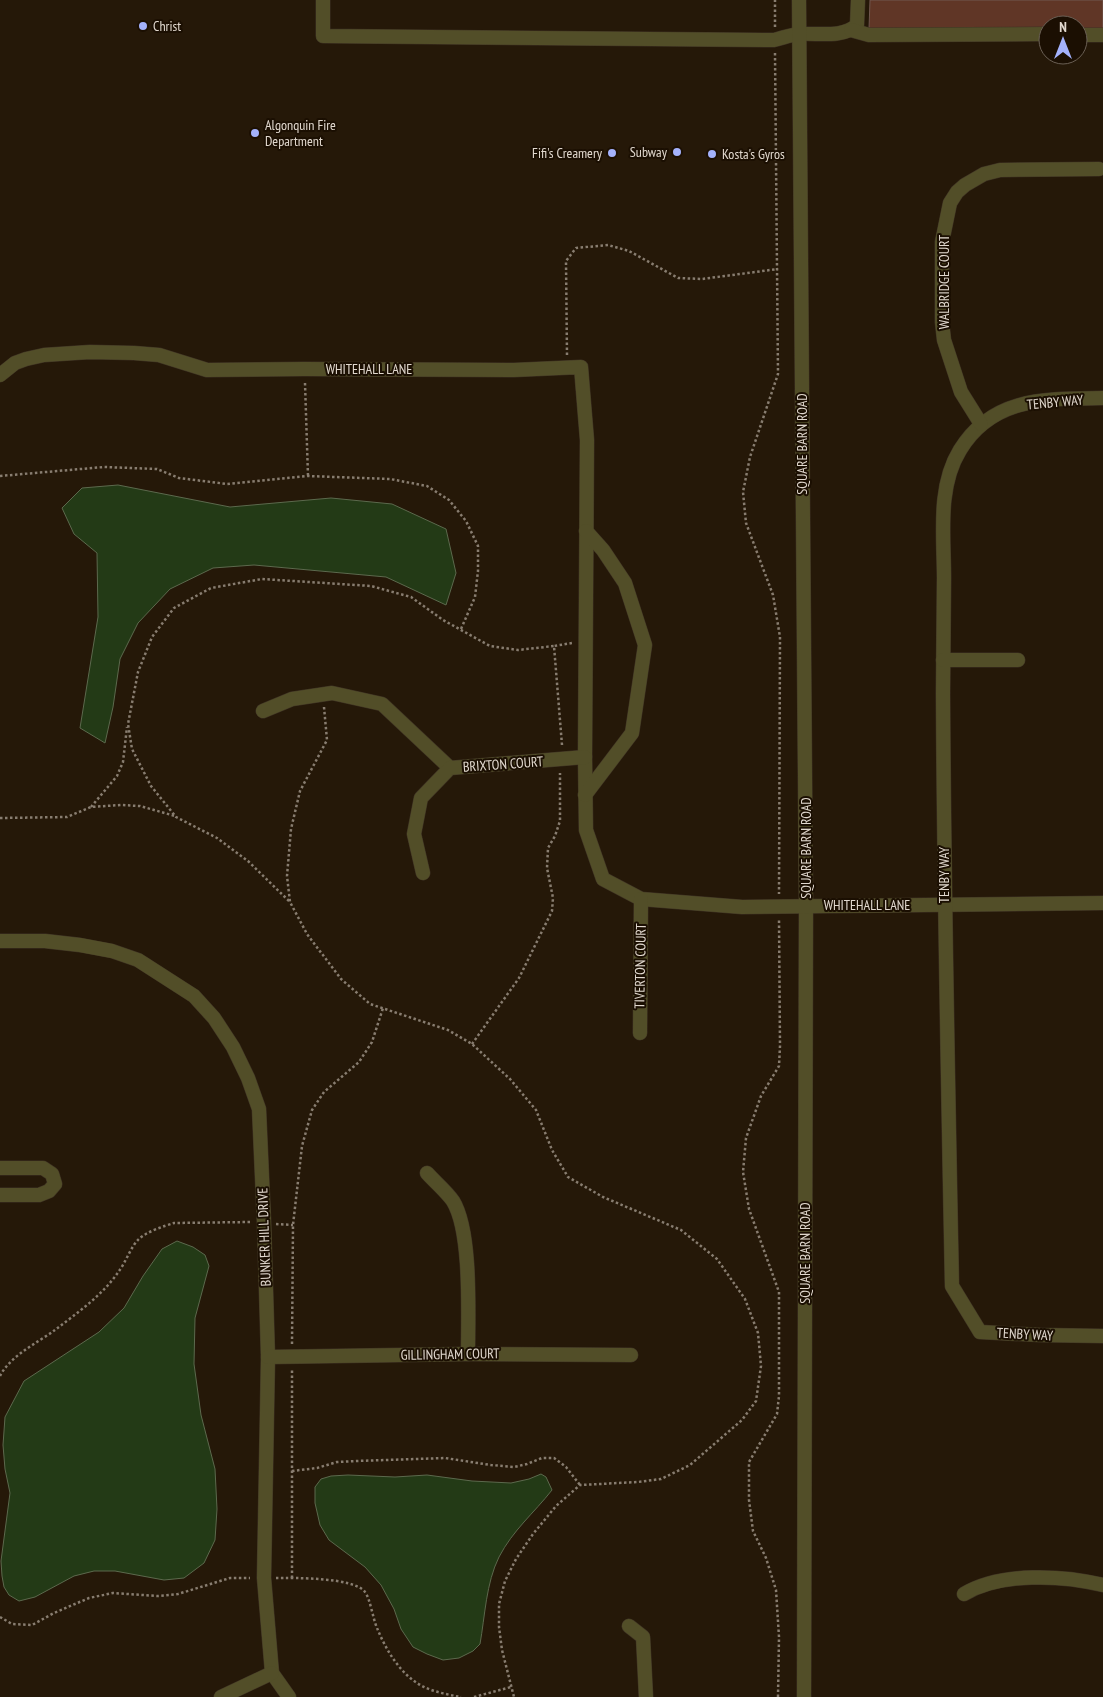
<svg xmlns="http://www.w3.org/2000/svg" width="1103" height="1697" font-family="'PT Sans Narrow',sans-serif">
  <rect width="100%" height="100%" fill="#251808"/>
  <g fill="#233a16" stroke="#5c694d">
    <path d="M118 485 230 507 331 498 392 504 446 529 456 573 446 605 386 577 254 565 213 568 170 589 138 623 120 659 113 707 105 743 80 728 98 617 97 553 74 534 62 508 82 488Z"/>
    <path d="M177 1241 193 1247 205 1255 209 1266 195 1318 194 1364 201 1415 215 1469 217 1509 215 1540 204 1563 184 1578 164 1580 115 1571H94L74 1576 35 1597 19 1601 9 1595 4 1587 2 1576 1 1561 10 1493 5 1469 3 1445 5 1417 24 1381 99 1332 124 1308 143 1276 162 1249Z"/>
    <path d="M541 1474 546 1477 552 1490C534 1513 513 1530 499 1557 486 1583 485 1616 480 1644L473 1651 459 1658 443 1660 427 1654 413 1647 401 1629 394 1609 381 1585 365 1567 329 1540 320 1525 315 1503V1487L321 1479 331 1476 348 1475 395 1477 427 1475 472 1481 511 1483 529 1479Z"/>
  </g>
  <path fill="#603626" stroke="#705850" d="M870 0H1103V29H1078V25H1048V29H869Z"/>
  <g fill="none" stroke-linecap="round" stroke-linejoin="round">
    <defs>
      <g id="minor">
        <path d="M323 0V36L774 40C783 38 792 34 801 34 819 33 843 38 857 25L858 0"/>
        <path d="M799 0 806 905 804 1697"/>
        <path d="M851 30 869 35 1048 34"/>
        <path d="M1078 35H1103"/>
        <path d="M0 375 15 363 26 359 44 355 90 352 134 353 159 355 207 370 304 369 514 370 581 367 587 440 585 757 586 830 603 879 641 899 742 907 1103 903"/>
        <path d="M1103 398C1047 399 993 396 960 450 937 487 944 536 944 578 944 616 943 655 943 693 944 891 948 1088 952 1286L980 1332 1040 1335 1103 1336"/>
        <path d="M981 424 961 392 944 340 942 322V242L950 203 957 192 965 185 984 174 1000 170 1099 169"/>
        <path d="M943 660H1018"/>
        <path d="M263 711 292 699 332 693 382 704 450 768"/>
        <path d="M585 795 632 733 645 645 625 583 603 550 586 531"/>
        <path d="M423 873 414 834 421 798 450 768 585 757"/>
        <path d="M0 941H45L80 945 112 951 138 960 194 996 214 1018 233 1047 248 1078 259 1109 264 1222 268 1357 264 1578 272 1673 289 1697"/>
        <path d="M640 1033 641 899"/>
        <path d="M0 1168H43L52 1174 55 1184 49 1191 39 1195H0"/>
        <path d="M427 1173C435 1182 446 1191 453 1201 472 1232 468 1316 468 1354"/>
        <path d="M268 1357 468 1354 631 1355"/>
        <path d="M964 1594C1001 1572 1062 1575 1103 1585"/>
        <path d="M629 1626 643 1637 646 1697"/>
        <path d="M221 1697 272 1673"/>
      </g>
    </defs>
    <use href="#minor" stroke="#3f3324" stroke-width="15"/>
    <g stroke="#887d70" stroke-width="2.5" stroke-dasharray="2.5 2.5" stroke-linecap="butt">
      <path d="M775 27V0"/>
      <path d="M775 53 778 374 750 457 743 492 746 523 773 595 780 637 779 894"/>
      <path d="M567 355 566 261 576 248 608 245 629 251 678 278 702 279 778 269"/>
      <path d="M305 383 308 476"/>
      <path d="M0 476 104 467 157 469 179 478 227 484 308 476 390 479 427 486 449 500 466 521 478 546V571L475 597 461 629"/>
      <path d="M324 707 327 740 300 791 291 829 287 876 290 902 307 934 341 979 370 1004 448 1030 472 1044 510 1079 536 1110 552 1150 568 1177 603 1197 681 1230 717 1259 745 1299 758 1333 761 1366 756 1401 742 1420 690 1465 661 1479 638 1482 580 1485 556 1506 533 1534 516 1559 505 1581 499 1604V1627L502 1650 514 1697"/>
      <path d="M562 745 554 646 572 643"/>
      <path d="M91 807 117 776 123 762 127 727"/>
      <path d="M0 818 67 817 91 807 121 805 140 806 175 816"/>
      <path d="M289 901 248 861 217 838 176 817 151 786 132 749 128 724 138 672 152 637 174 608 211 588 262 579 371 586 411 597 443 620 490 646 518 650 554 646"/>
      <path d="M472 1044 519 978 552 911 553 898 547 868 548 848 555 836 560 821V773"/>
      <path d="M276 1224 293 1225"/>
      <path d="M292 1344 293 1225 302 1146 312 1110 324 1092 359 1062 372 1042 383 1008"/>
      <path d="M0 1376C10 1356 37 1343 55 1330 77 1313 103 1295 119 1271 126 1262 131 1246 139 1239 146 1232 164 1226 174 1223L251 1222"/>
      <path d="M292 1471 317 1468 337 1462 357 1461 445 1458 491 1465 514 1467 527 1464 542 1458H554L566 1467 580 1485"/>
      <path d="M276 1578C294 1578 354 1577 365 1592 370 1598 373 1619 377 1628 386 1650 401 1676 424 1687 435 1692 449 1695 461 1697"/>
      <path d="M292 1578V1370"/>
      <path d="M0 1617 12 1624 32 1625 54 1613 89 1598 113 1593 158 1596 178 1594 230 1578H250"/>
      <path d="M474 1697 511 1687"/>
      <path d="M778 1697 779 1637 776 1590 766 1558 753 1531 749 1500V1462L777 1414 779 1396V1292L749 1209 743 1172 746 1138 761 1096 779 1066 780 1046 779 919"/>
    </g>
    <use href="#minor" stroke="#524e28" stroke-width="14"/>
  </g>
  <g fill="#a4b2fc" stroke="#1b0f02" stroke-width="2">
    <circle cx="143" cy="26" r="5"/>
    <circle cx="255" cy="133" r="5"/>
    <circle cx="677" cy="152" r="5"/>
    <circle cx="612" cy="153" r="5"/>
    <circle cx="712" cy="154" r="5"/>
  </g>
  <g text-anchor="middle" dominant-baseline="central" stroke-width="4" stroke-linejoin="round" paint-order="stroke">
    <g font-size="14" fill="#e1d8ce" stroke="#1b0f02" text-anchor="start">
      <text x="153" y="26">Christ</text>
      <text x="265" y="125">Algonquin Fire<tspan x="265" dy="16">Department</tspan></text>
      <text x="667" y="152" text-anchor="end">Subway</text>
      <text x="602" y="153" text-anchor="end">Fifi's Creamery</text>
      <text x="722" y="154">Kosta's Gyros</text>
    </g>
    <g font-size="14" fill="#e1d8ce" stroke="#1b0f02">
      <text transform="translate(944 282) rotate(-90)">WALBRIDGE COURT</text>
      <text x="369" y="369">WHITEHALL LANE</text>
      <text transform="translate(1055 402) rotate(-5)">TENBY WAY</text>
      <text transform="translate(802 444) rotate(-90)">SQUARE BARN ROAD</text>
      <text transform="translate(503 764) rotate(-4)">BRIXTON COURT</text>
      <text transform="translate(806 848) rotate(-90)">SQUARE BARN ROAD</text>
      <text transform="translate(944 875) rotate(-90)">TENBY WAY</text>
      <text x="867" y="905">WHITEHALL LANE</text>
      <text transform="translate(640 966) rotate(-89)">TIVERTON COURT</text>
      <text transform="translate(264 1237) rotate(-92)">BUNKER HILL DRIVE</text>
      <text transform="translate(805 1253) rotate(-90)">SQUARE BARN ROAD</text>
      <text transform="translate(1025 1334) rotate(3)">TENBY WAY</text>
      <text transform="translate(450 1354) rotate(-1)">GILLINGHAM COURT</text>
    </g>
  </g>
  <g transform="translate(1063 40)"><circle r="24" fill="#1b0f02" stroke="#6a5f54"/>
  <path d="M0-4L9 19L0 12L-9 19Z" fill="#a4b2fc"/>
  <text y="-8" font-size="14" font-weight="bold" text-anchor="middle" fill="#e1d8ce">N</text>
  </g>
</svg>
